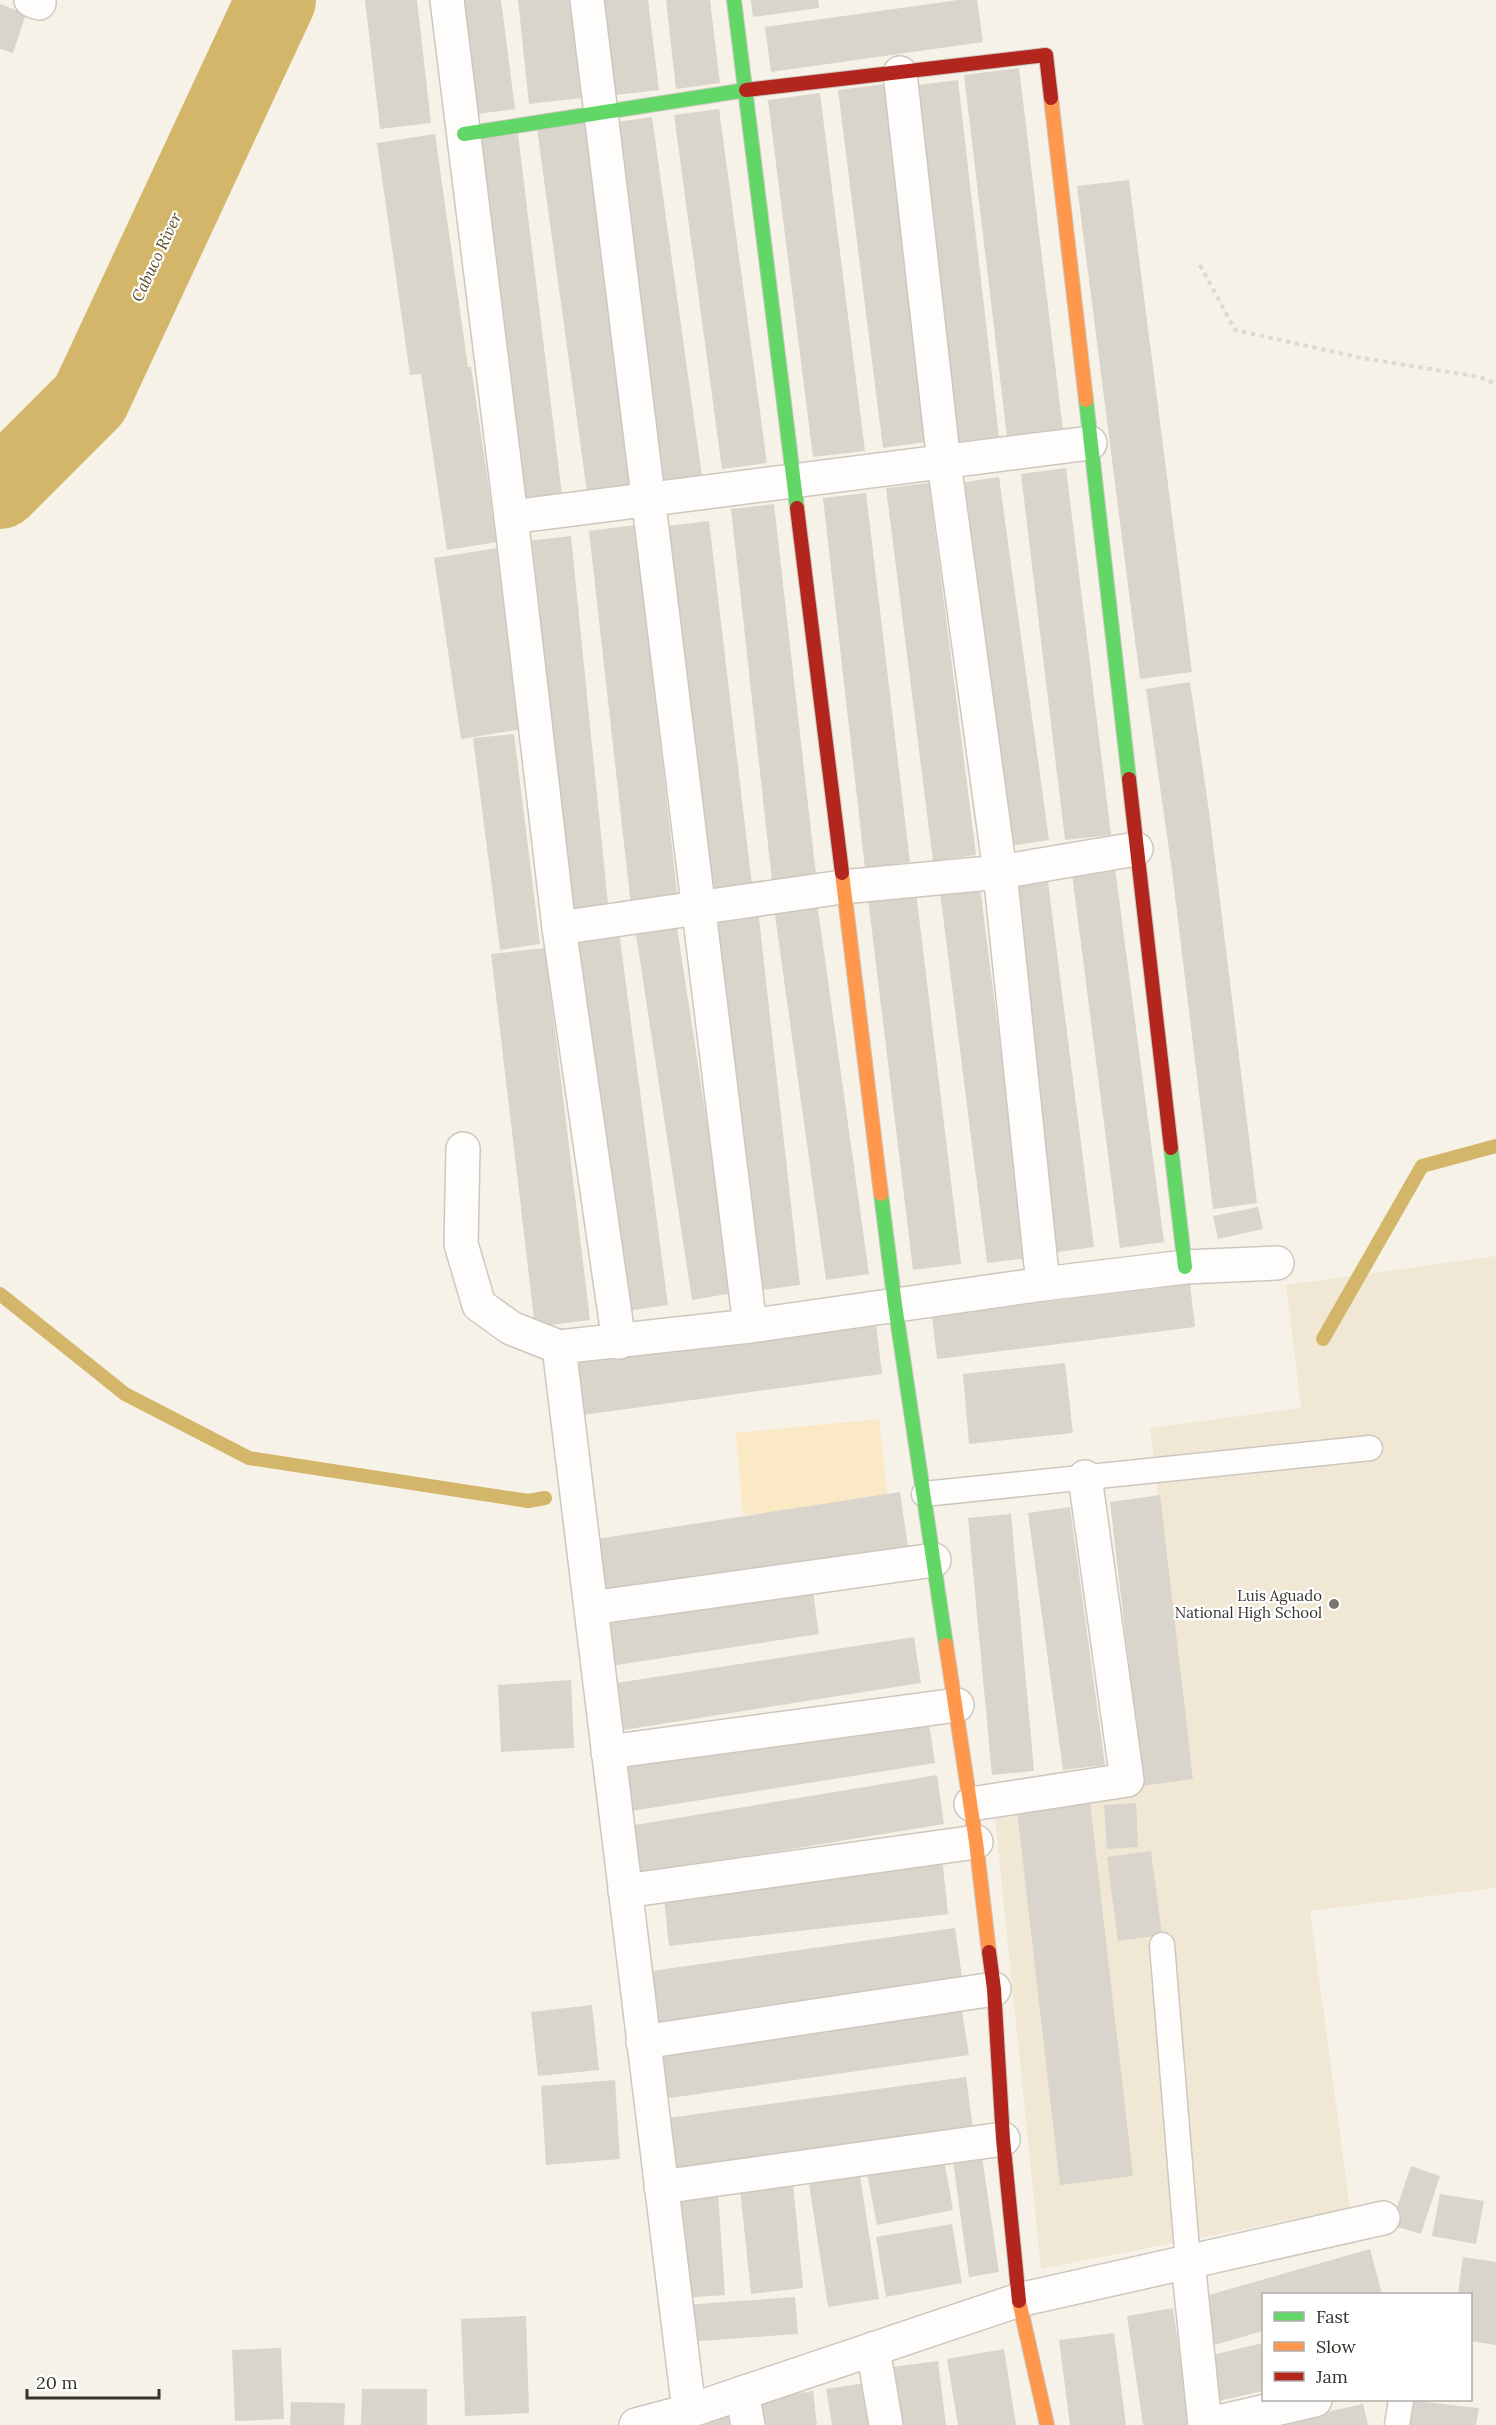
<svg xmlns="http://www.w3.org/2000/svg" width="1496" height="2425" font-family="Lora,serif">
  <rect width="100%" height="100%" fill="#f7f2e7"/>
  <path fill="#f0e7d4" d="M1496 1256V1888L1310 1911 1350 2208 1041 2269 994 1807 1193 1779 1150 1428 1301 1408 1286 1285Z"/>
  <path fill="#fae9c4" d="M879 1419 888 1501 743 1515 736 1433Z"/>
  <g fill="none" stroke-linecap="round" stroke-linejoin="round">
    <g stroke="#d4b66a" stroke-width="14">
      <path d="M0 1294 125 1394 249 1458 528 1501 545 1498"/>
      <path d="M1323 1339 1422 1166 1496 1146"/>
    </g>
    <path stroke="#d4b66a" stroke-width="80" d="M0 489 90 399 276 0"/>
  </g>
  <g fill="#d9d5cd">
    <path d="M365 0H417L431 123 380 129Z"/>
    <path d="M455 0H501L515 109 469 115Z"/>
    <path d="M518 0H570L581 98 529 104Z"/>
    <path d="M596 0H648L659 90 607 96Z"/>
    <path d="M666 0H710L720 83 676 89Z"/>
    <path d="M751 0H818L819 8 753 17Z"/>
    <path d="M958 0H977L983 42 771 72 765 27Z"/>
    <path d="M0 4 26 14 13 53 0 49Z"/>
    <path d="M1019 68 1063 430 1007 437 964 75Z"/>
    <path d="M958 80 999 437 950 443 910 86Z"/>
    <path d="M886 84 932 441 883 448 838 90Z"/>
    <path d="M820 93 865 451 813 457 768 100Z"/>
    <path d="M719 109 767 463 722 469 674 115Z"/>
    <path d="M652 117 702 476 659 482 609 123Z"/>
    <path d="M584 122 634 485 587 492 537 129Z"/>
    <path d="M435 134 468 367H471L497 542 447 550 421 374 410 375 377 143Z"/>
    <path d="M518 134 562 495 515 501 472 140Z"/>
    <path d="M1129 180 1192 672 1140 679 1077 186Z"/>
    <path d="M1066 468 1111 835 1065 840 1021 474Z"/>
    <path d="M999 477 1049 840 1003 847 953 484Z"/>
    <path d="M929 483 976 855 933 861 886 488Z"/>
    <path d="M866 493 910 862 865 868 823 498Z"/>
    <path d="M774 504 816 875 772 881 731 509Z"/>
    <path d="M709 521 752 885 711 890 668 526Z"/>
    <path d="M636 525 678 901 631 906 589 531Z"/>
    <path d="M571 536 609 914 565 918 527 541Z"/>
    <path d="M497 548 523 729 461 739 434 558Z"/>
    <path d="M1190 682 1209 811 1257 1203 1213 1209 1172 871 1146 689Z"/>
    <path d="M514 734 540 944 500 950 473 738Z"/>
    <path d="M1114 860 1164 1242 1120 1248 1071 866Z"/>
    <path d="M1047 873 1094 1247 1051 1253 1003 879Z"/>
    <path d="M979 879 1027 1258 987 1263 939 884Z"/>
    <path d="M916 892 961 1264 913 1270 868 898Z"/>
    <path d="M816 895 869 1274 826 1280 773 901Z"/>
    <path d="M758 909 800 1285 754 1291 712 914Z"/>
    <path d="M676 921 733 1293 692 1300 635 928Z"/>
    <path d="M619 931 668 1305 620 1312 571 938Z"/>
    <path d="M545 948 590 1320 535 1327 491 954Z"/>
    <path d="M1258 1207 1263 1229 1218 1239 1213 1216Z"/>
    <path d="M1190 1284 1195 1327 937 1359 932 1316Z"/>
    <path d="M875 1315 882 1374 575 1416 568 1357Z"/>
    <path d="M1065 1363 1073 1433 969 1444 963 1374Z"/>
    <path d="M900 1492 908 1547 599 1595 590 1540Z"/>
    <path d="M1160 1495 1193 1779 1143 1786 1110 1502Z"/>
    <path d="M1070 1507 1105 1765 1063 1770 1028 1513Z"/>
    <path d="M1011 1514 1034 1771 992 1775 968 1518Z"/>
    <path d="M812 1584 819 1634 604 1667 596 1618Z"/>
    <path d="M914 1637 921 1683 617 1731 610 1684Z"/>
    <path d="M571 1680 574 1748 501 1752 498 1685Z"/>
    <path d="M928 1716 935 1763 625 1812 618 1763Z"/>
    <path d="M937 1775 944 1824 631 1875 623 1827Z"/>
    <path d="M1089 1793 1133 2176 1060 2185 1016 1802Z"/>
    <path d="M1136 1803 1138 1847 1107 1849 1104 1805Z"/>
    <path d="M1151 1851 1162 1935 1118 1941 1107 1857Z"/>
    <path d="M942 1857 948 1914 669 1946 663 1890Z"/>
    <path d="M955 1928 963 1984 652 2029 644 1972Z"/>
    <path d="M592 2005 599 2070 538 2076 531 2012Z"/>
    <path d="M962 2011 969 2055 663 2099 656 2054Z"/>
    <path d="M966 2077 973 2128 668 2170 661 2119Z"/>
    <path d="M615 2080 620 2159 546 2165 541 2086Z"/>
    <path d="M982 2157 999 2272 969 2277 953 2161Z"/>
    <path d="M944 2159 953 2210 877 2225 867 2174Z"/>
    <path d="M1411 2166 1440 2176 1421 2234 1391 2225Z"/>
    <path d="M859 2169 879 2299 828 2307 808 2177Z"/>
    <path d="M793 2183 803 2288 751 2294 740 2189Z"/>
    <path d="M718 2193 725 2295 683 2298 676 2196Z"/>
    <path d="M1440 2194 1484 2201 1476 2244 1432 2236Z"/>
    <path d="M952 2224 962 2283 886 2297 876 2237Z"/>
    <path d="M1370 2249 1382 2294H1264L1263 2331 1211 2346 1198 2298Z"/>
    <path d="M1463 2257 1496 2262V2345L1470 2341V2294H1458Z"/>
    <path d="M795 2297 798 2334 685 2342 683 2305Z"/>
    <path d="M1173 2308 1190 2425H1143L1127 2316Z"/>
    <path d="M526 2316 529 2413 465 2416 461 2319Z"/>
    <path d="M1114 2333 1126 2425H1070L1059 2340Z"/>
    <path d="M1263 2343V2391L1214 2402 1204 2357Z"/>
    <path d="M281 2348 284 2419 235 2421 232 2350Z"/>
    <path d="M1004 2349 1016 2425H958L947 2359Z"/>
    <path d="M938 2361 946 2425H899L891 2367Z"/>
    <path d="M866 2383 872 2425H832L826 2389Z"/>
    <path d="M362 2389H427V2425H361Z"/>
    <path d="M813 2391 817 2425H759L756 2400Z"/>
    <path d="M1407 2400 1479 2408 1476 2425H1404Z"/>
    <path d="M291 2402 345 2403 344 2425H290Z"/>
    <path d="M1363 2404 1368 2425H1271V2424Z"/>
    <path d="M731 2414 732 2425H680Z"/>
  </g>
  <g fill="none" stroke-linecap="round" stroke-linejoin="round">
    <defs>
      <g id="lane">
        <path d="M924 1494 1370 1448"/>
        <path d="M1162 1945 1188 2262"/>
        <path d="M1397 2425 1401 2400"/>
      </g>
      <g id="street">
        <path d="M31 0 39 3"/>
        <path d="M447 0 511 517 1090 443"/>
        <path d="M587 0 750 1326"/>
        <path d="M900 73 944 463 1000 872 1043 1284"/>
        <path d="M511 517 559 928 619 1342"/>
        <path d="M559 928 842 887 1000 872 1136 849"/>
        <path d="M463 1149 461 1244 479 1305 511 1328 559 1347 750 1326 1043 1284 1185 1267 1277 1263"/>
        <path d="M559 1347 689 2411 1019 2300 1383 2218"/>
        <path d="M591 1608 934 1560"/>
        <path d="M608 1752 957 1705"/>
        <path d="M971 1804 1127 1780 1085 1477"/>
        <path d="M625 1891 976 1842"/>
        <path d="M643 2042 994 1989"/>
        <path d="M661 2187 1003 2139"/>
        <path d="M1188 2262 1205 2425"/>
        <path d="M873 2349 886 2425"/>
        <path d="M742 2393 748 2425"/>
        <path d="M636 2425 689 2411"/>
        <path d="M1205 2425 1315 2400"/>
      </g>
      <g id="fast">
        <path d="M734 0 797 508"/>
        <path d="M464 134 746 90"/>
        <path d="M1086 400 1129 779"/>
        <path d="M1171 1148 1185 1267"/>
        <path d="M881 1194 895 1305 946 1645"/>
      </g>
      <g id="slow">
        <path d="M1051 98 1086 400"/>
        <path d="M842 873 881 1194"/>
        <path d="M946 1645 976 1842 989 1952"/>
        <path d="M1019 2301 1047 2425"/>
      </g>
      <g id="jam">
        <path d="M746 90 1046 55 1051 98"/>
        <path d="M797 508 842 873"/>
        <path d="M1129 779 1171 1148"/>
        <path d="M989 1952 994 1989 1003 2139 1019 2301"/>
      </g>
    </defs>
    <use href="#lane" stroke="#ccc8c0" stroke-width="27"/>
    <use href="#street" stroke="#ccc8c0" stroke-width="36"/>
    <use href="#fast" stroke="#ccc8c0" stroke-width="16"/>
    <use href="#slow" stroke="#ccc8c0" stroke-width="16"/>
    <use href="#jam" stroke="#ccc8c0" stroke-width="16"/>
    <path stroke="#dbdad7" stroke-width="4" stroke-dasharray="4.5 4.5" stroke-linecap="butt" d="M1200 265 1235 330 1362 358 1480 377 1496 384"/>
    <use href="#lane" stroke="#fefdfb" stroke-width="24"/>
    <use href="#street" stroke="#fefdfb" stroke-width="33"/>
    <use href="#fast" stroke="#63d668" stroke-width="14"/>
    <use href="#slow" stroke="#ff974d" stroke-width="14"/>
    <use href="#jam" stroke="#b3261e" stroke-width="14"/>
  </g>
  <circle fill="#7a766d" stroke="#fff" stroke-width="2" cx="1334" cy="1604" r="6"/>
  <g text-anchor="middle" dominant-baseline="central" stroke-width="4.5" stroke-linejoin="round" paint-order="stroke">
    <g font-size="15" fill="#36332c" stroke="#fff" text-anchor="end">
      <text x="1322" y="1595">Luis Aguado<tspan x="1322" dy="17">National High School</tspan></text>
    </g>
    <g font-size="16" font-style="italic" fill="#5b4a21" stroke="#fff">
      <text transform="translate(156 257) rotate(-65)">Cabuco River</text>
    </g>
  </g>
  <rect x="1262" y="2293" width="210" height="108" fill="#ffffff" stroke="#afadab" stroke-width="1.5"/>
  <rect x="1274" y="2312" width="30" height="9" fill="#63d668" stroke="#afadab" stroke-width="1.5"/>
  <text x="1316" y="2323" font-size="18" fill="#36332c">Fast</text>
  <rect x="1274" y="2342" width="30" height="9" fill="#ff974d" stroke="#afadab" stroke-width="1.5"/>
  <text x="1316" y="2353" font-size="18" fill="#36332c">Slow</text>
  <rect x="1274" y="2372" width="30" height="9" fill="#b3261e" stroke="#afadab" stroke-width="1.5"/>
  <text x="1316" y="2383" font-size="18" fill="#36332c">Jam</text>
  <path d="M27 2389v9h132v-9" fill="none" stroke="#36332c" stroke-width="3"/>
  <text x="36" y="2389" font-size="18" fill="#36332c" stroke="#ffffff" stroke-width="4.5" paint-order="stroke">20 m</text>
</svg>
